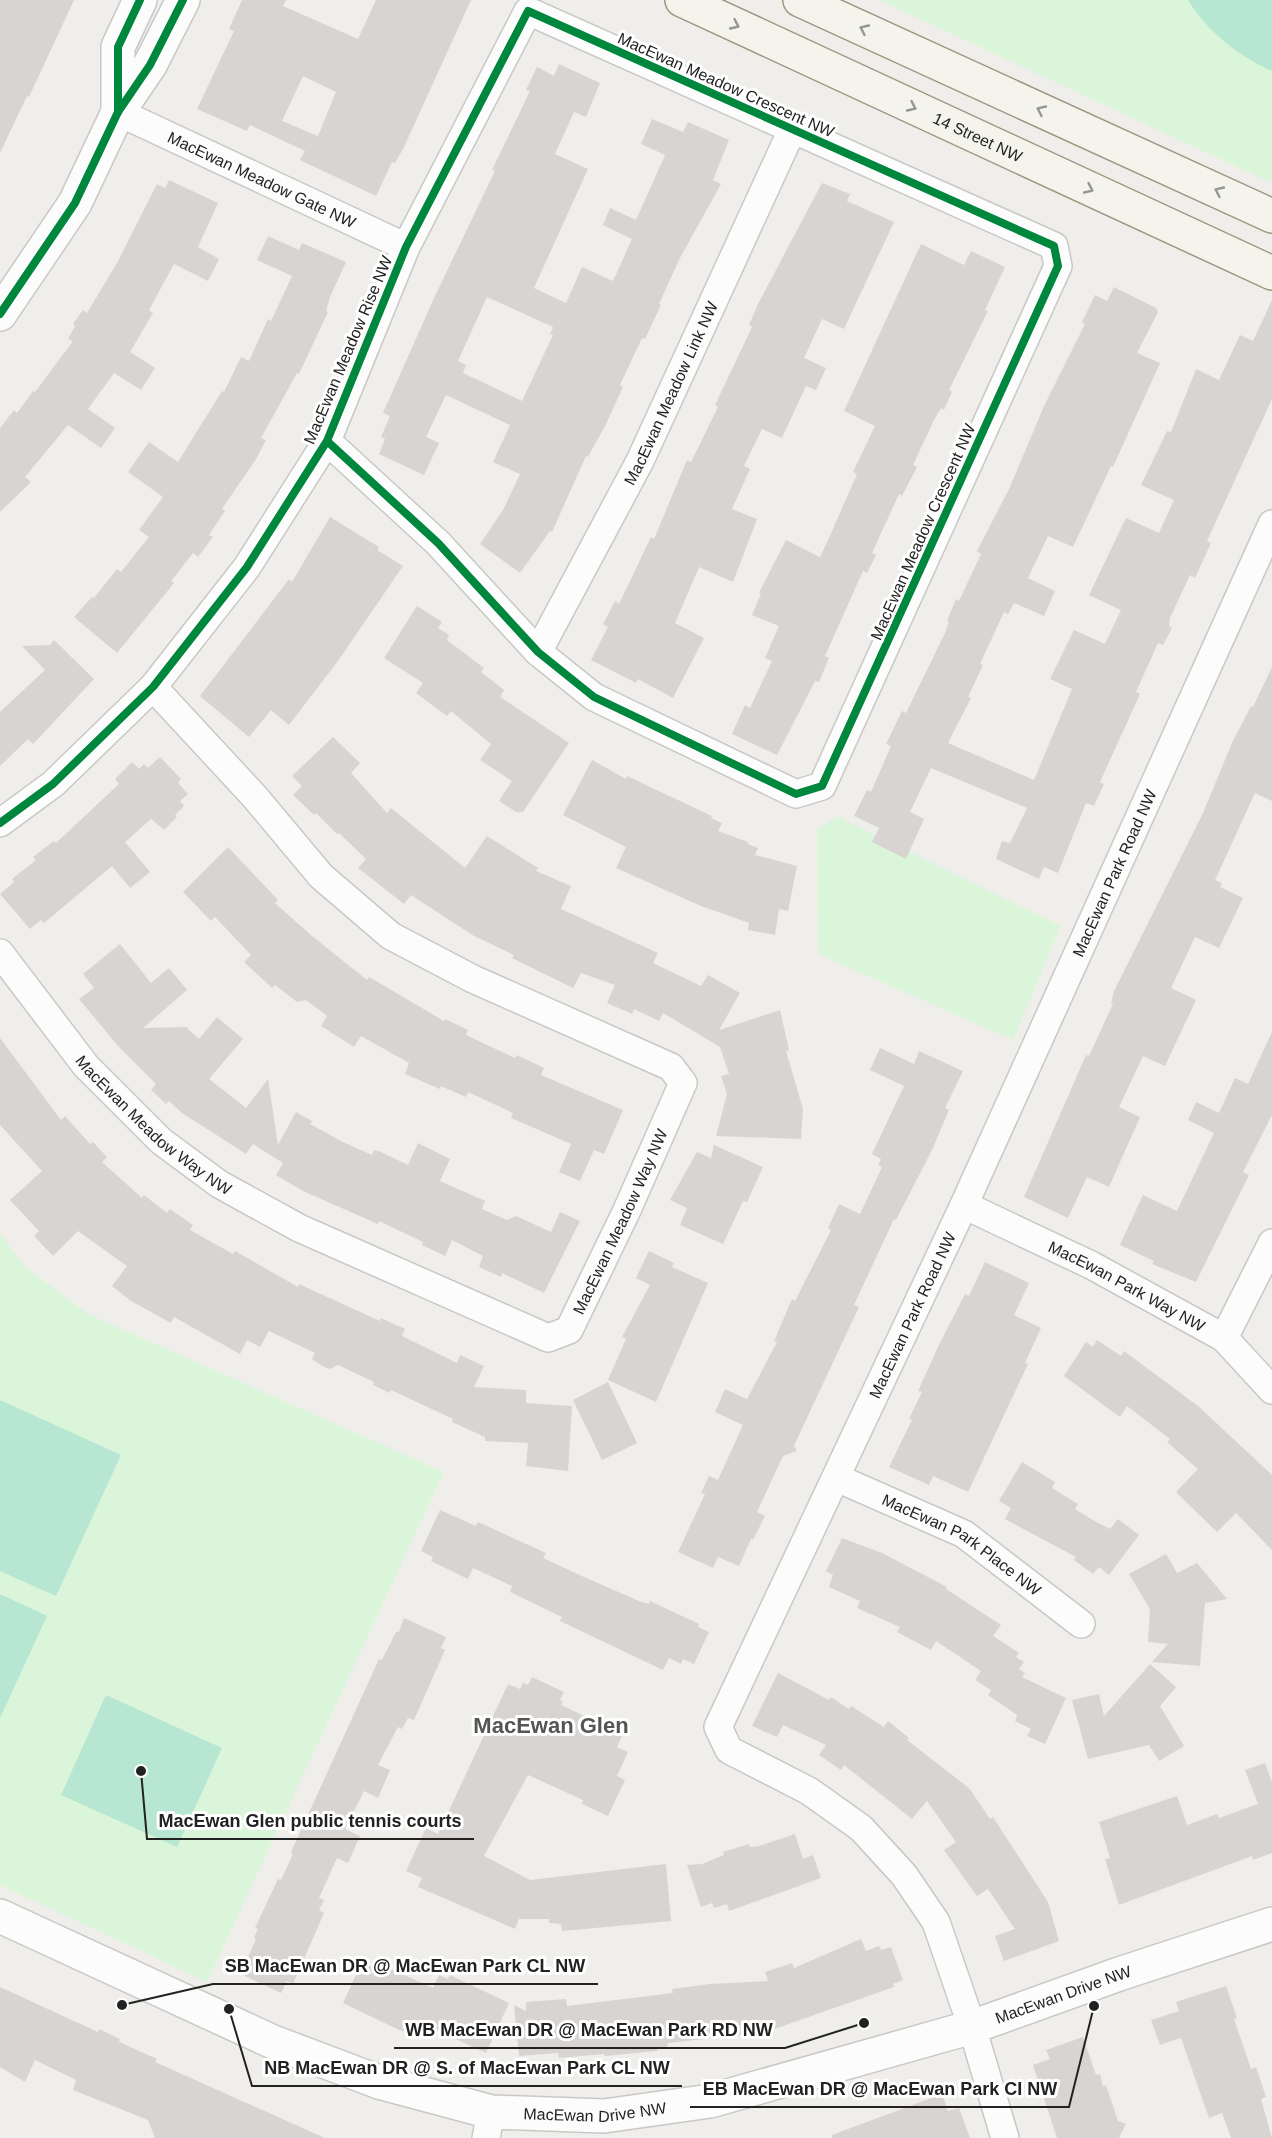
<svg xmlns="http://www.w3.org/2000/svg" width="1272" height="2138" font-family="Helvetica,sans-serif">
  <rect width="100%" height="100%" fill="#f0eeeb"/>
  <g fill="#daf5da">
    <path d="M879 0H1272V183Z"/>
    <path d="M838 817 1061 926 1013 1040 818 954 817 829Z"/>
    <path d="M0 1233 25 1267 88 1314 444 1472 207 1982 0 1885Z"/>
  </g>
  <g fill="#b7e6d2">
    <path d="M1188 0H1272V71C1237 55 1208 32 1188 0Z"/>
    <path d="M0 1400 121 1455 56 1596 0 1571Z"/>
    <path d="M0 1594 47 1616 0 1718Z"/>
    <path d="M106 1695 222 1748 177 1847 61 1795Z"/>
  </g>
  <g fill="#d7d4d2" fill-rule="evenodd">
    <path d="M0 0H74L29 97 27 96 0 153Z"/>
    <path d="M242 0H286L283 6 358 39 376 0H471L404 147 395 163 392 162 376 196 300 160 305 151 250 125 247 131 197 109 234 31 229 29ZM303 76 336 92 318 136 282 121Z"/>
    <path d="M559 64 600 83 586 117 574 112 555 154 588 169 534 288 566 303 582 267 613 281 632 239 603 225 610 208 636 220 665 155 641 144 652 119 683 132 688 122 729 140 713 180 721 184 680 258 659 304 661 305 645 339 642 338 620 385 623 387 606 424 588 457 586 456 552 532 550 531 520 573 480 544 503 510 520 474 493 462 510 425 446 395 426 437 439 443 424 475 379 454 385 439 381 437 390 416 383 413 434 298 495 171 492 170 530 91 526 90 537 67 554 76ZM487 297 553 327 550 334 553 335 522 401 463 373 466 365 458 361Z"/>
    <path d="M169 180 218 203 198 247 219 259 208 281 174 264 149 310 153 313 130 352 155 368 141 390 114 373 88 409 115 428 101 448 68 425 25 477 31 482 0 512V428L14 410 17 413 33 391 35 392 73 341 68 339 75 326 73 324 83 310 87 313 117 263 157 184 165 188Z"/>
    <path d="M822 183 850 194 847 201 894 222 844 329 822 319 804 358 826 368 816 390 806 386 782 438 762 429 744 466 750 469 732 509 757 519 733 582 699 567 675 623 704 638 673 698 638 679 636 683 591 660 608 627 603 624 615 601 619 604 651 537 654 539 687 460 691 462 718 407 715 405 752 327 749 325 758 304Z"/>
    <path d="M268 236 299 250 302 243 346 262 330 297 326 311 328 312 299 374 297 373 261 438 266 440 256 459 222 509 225 511 209 535 213 537 198 557 193 553 171 581 174 583 117 653 74 617 92 597 94 598 117 569 121 572 149 537 139 530 163 497 128 472 149 442 178 462 222 391 224 392 241 357 249 361 268 319 271 321 292 276 257 260Z"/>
    <path d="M921 244 964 265 971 251 1005 267 985 310 988 311 949 390 952 392 944 410 941 408 934 420 913 465 917 467 902 496 899 494 872 553 876 555 867 573 863 571 825 656 829 658 819 682 815 681 777 755 732 734 745 705 750 708 772 661 765 658 779 626 752 615 761 594 759 593 786 540 820 557 829 538 857 474 853 472 875 426 844 411Z"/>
    <path d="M1114 287 1156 308 1158 312 1137 353 1160 363 1113 467 1111 466 1073 547 1048 536 1028 578 1055 591 1044 616 1014 603 1008 614 1004 612 980 664 983 665 968 697 971 698 948 743 1034 780 1072 689 1050 679 1074 630 1105 644 1121 610 1089 595 1126 518 1159 533 1174 500 1141 485 1167 431 1171 432 1196 369 1219 380 1240 335 1253 341 1272 300V399L1207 541 1211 543 1195 578 1190 575 1170 618 1169 626 1172 628 1163 645 1158 643 1136 692 1140 694 1100 782 1104 784 1094 806 1086 803 1058 873 1044 867 1039 879 996 859 1002 841 1010 843 1027 808 931 768 910 812 924 819 906 859 872 842 879 828 854 816 867 790 871 792 891 746 886 744 902 711 906 713 945 633 949 622 947 621 956 599 959 601 981 554 977 551 1009 489 1045 404 1085 324 1082 322 1095 295 1107 301Z"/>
    <path d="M330 517 379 547 377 550 403 566 338 661 289 725 271 710 249 737 200 696 289 579 292 582Z"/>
    <path d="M417 606 442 622 438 628 449 635 447 640 484 668 481 672 504 690 500 697 569 743 523 812H516L499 801 512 781 480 760 491 744 451 711 447 716 416 693 423 683 384 658Z"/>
    <path d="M54 640 94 679 33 744 28 739 0 766V712L45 670 22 646 50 645Z"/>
    <path d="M1272 667V801L1255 793 1215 880 1222 883 1220 887 1243 898 1219 948 1195 937 1171 988 1196 1000 1165 1066 1143 1056 1119 1107 1140 1117 1109 1187 1087 1177 1068 1218 1024 1197 1086 1055 1089 1056 1113 1004 1111 1003 1114 991 1203 813 1232 743 1251 706 1253 707Z"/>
    <path d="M333 737 360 763 351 773 387 813 391 808 465 868 487 836 538 868 536 871 571 886 561 909 658 953 653 963 701 986 708 975 740 993 719 1030 780 1010 789 1050 786 1051 803 1109 801 1139 716 1136 727 1094 721 1076 729 1074 720 1047 663 1013 659 1021 634 1009 632 1014 607 1003 615 985 581 973 573 988 512 958 514 955 474 936 411 895 404 904 358 868 366 859 339 833 337 834 316 813 314 815 293 795 302 786 292 776Z"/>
    <path d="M160 757 181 779 178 783 188 794 180 801 184 806 175 815 177 817 164 830 151 819 125 842 150 872 130 888 112 866 44 923 41 920 30 929 0 894 14 882 12 879 36 860 33 857 54 841 56 843 119 784 115 779 132 762 139 769 144 764 148 768Z"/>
    <path d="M592 760 626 779 627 776 712 816 711 818 722 823 718 831 748 842V844L758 848 755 855 797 866 788 911 779 909 775 935 748 930 749 923 701 906 616 868 626 847 563 815Z"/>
    <path d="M228 847 278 900 275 903 312 936 367 980 369 977 444 1021 445 1019 468 1030 466 1035 515 1058 517 1055 544 1068 541 1075 623 1110 604 1154 594 1150 580 1181 559 1172 571 1144 511 1118 513 1113 468 1092 466 1097 441 1086 440 1089 405 1074 409 1063 361 1036 354 1047 321 1026 327 1016 306 1000 297 1002 275 985 272 988 244 962 251 955 215 917 211 921 183 892Z"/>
    <path d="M120 944 151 983 169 968 187 990 143 1028 186 1027 199 1039 217 1017 243 1039 209 1079 246 1108 268 1079 278 1145 296 1112 312 1121 310 1124 343 1142 372 1155 374 1150 381 1152 408 1165 418 1143 450 1159 440 1181 485 1201 482 1209 507 1220 516 1216 551 1232 560 1212 580 1221 544 1293 502 1273 501 1277 479 1267 483 1256 452 1240 445 1256 422 1245 423 1242 379 1221 378 1224 303 1191 276 1175 283 1163 253 1144 246 1154 182 1113 169 1101 166 1104 151 1090 156 1084 119 1047 79 999 94 988 83 974Z"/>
    <path d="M1272 1032V1115L1243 1172 1249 1175 1196 1282 1152 1264 1154 1261 1120 1245 1143 1195 1177 1211 1214 1133 1188 1120 1196 1102 1219 1113 1235 1078 1248 1084Z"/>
    <path d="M0 1038 61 1120 65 1116 90 1144 93 1142 107 1157 102 1162 142 1198 144 1195 167 1213 170 1209 193 1225 190 1230 233 1254 235 1251 298 1287 299 1284 380 1321 381 1318 405 1329 402 1336 457 1363 460 1355 484 1366 474 1387 526 1390V1403L572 1406 568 1471 526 1466 528 1443 485 1441V1437L452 1422 453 1419 391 1390 390 1393 373 1385 374 1382 338 1365 330 1369 322 1366 312 1359 315 1353 269 1331 260 1347 247 1340 240 1354 174 1317 171 1323 131 1301 112 1286 127 1266 78 1231 53 1256 34 1236 39 1231 10 1200 42 1171 0 1125Z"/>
    <path d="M880 1048 914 1064 919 1051 963 1071 945 1108 949 1110 932 1150 896 1220 894 1219 854 1305 859 1307 798 1437 794 1446 797 1451 783 1456 757 1512 765 1516 753 1540 751 1539 739 1566 718 1557 713 1568 678 1552 705 1494 701 1493 709 1476 718 1480 743 1425 715 1412 725 1389 747 1399 777 1342 774 1341 792 1299 795 1301 831 1230 828 1228 839 1204 860 1214 882 1167 878 1165 881 1159 872 1154 904 1086 870 1070Z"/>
    <path d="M714 1145 763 1167 747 1202 743 1201 723 1244 680 1225 687 1208 670 1200 697 1152 711 1158Z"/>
    <path d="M649 1251 674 1263 672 1267 708 1283 656 1402 608 1380 626 1339 622 1337 650 1285 636 1278Z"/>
    <path d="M985 1262 1029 1283 1014 1315 1041 1328 1025 1363 1028 1364 968 1492 933 1476 929 1485 889 1467 912 1420 909 1419 922 1392 918 1391 939 1345 965 1294 969 1296Z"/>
    <path d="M1097 1340 1121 1356 1124 1351 1198 1406 1272 1475V1550L1236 1513 1217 1532 1176 1492 1198 1469 1167 1442 1170 1439 1127 1406 1120 1417 1064 1376 1086 1342 1093 1347Z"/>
    <path d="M608 1382 637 1443 602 1460 573 1400Z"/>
    <path d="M1022 1462 1055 1482 1052 1488 1078 1504 1075 1509 1091 1519 1110 1529 1118 1519 1139 1535 1109 1575 1099 1567 1093 1574 1074 1560 1076 1557 1005 1519 1011 1508 999 1501Z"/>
    <path d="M440 1510 476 1526 478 1522 546 1553 543 1558 584 1577 639 1601 649 1604 650 1601 699 1624 698 1627 709 1632 694 1664 683 1659 681 1664 669 1658 663 1670 560 1621 562 1617 510 1592 512 1586 473 1568 468 1579 431 1561 433 1557 421 1551Z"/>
    <path d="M842 1538 882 1553 947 1587 946 1589 1001 1625 993 1636 1019 1653 1016 1657 1024 1662 1019 1669 1025 1673 1022 1677 1066 1698 1045 1744 1027 1736 1031 1729 1015 1721 1017 1715 988 1695 991 1690 975 1680 981 1671 936 1641 931 1650 897 1632 900 1627 857 1608 860 1601 829 1587 833 1575 826 1571Z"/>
    <path d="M1166 1554 1177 1573 1197 1563 1227 1599 1205 1603 1200 1666 1152 1662 1168 1644 1148 1642 1150 1609 1129 1574Z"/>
    <path d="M404 1618 446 1637 441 1648 445 1650 414 1720 408 1718 402 1729 398 1727 378 1765 390 1770 378 1798 364 1791 345 1829 360 1836 348 1863 337 1858 319 1898 324 1900 319 1910 324 1913 293 1984 287 1981 281 1993 241 1974 256 1939 254 1938 258 1929 255 1928 278 1879 281 1880 293 1854 291 1852 379 1659 382 1660 396 1632H399Z"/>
    <path d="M1150 1664 1176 1687 1160 1706 1184 1746 1159 1761 1149 1745 1088 1759 1072 1700 1099 1694 1104 1716Z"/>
    <path d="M778 1673 829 1700 831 1697 849 1709 851 1706 884 1727 888 1721 909 1738 907 1740 969 1788 990 1819 993 1817 1048 1902 1059 1941 1004 1961 995 1936 1015 1929 988 1889 977 1896 944 1850 956 1842 927 1801 912 1819 844 1765 841 1770 819 1755 826 1745 783 1725 777 1737 752 1726Z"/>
    <path d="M532 1677 564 1692 560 1700 563 1701 561 1705 623 1734 617 1747 628 1752 617 1776 625 1780 608 1816 582 1804 583 1800 528 1775 484 1856 530 1880 666 1864 671 1921 562 1931 561 1924 549 1923V1919H519L515 1929 418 1887 422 1878 406 1871 426 1828 438 1834 508 1684 520 1689 523 1683 528 1685Z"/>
    <path d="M1265 1763 1272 1782V1853L1253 1860 1252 1856 1119 1905 1105 1859 1110 1858 1099 1822 1177 1796 1187 1825 1217 1814 1219 1818 1258 1804 1245 1770Z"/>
    <path d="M795 1834 803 1859 813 1855 821 1878 729 1911 727 1904 714 1908 712 1903 701 1907 687 1865 702 1864 724 1855 723 1852 749 1844 750 1847 759 1846Z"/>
    <path d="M861 1939 866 1951 879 1946 881 1950 891 1947 903 1980 893 1984 894 1987 763 2033 668 2043 667 2047 658 2048 657 2051 605 2056 604 2054 559 2058 558 2053 519 2056 514 2005 526 2011V2002L566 1999 567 2006 673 1993 672 1989 710 1984 768 1981 765 1972 792 1963 794 1968Z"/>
    <path d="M362 1962 372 1967 375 1962 433 1988 439 1975 448 1979 450 1975 509 2003 486 2053 418 2022 412 2034 399 2030 343 2003Z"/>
    <path d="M1226 1986 1237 2018 1234 2019 1251 2069 1256 2067 1266 2097 1261 2099 1272 2138H1231L1222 2113 1209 2118 1181 2038 1160 2045 1151 2020 1179 2011 1176 2002Z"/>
    <path d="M0 1987 98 2032 99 2029 120 2039 119 2042 157 2059 155 2062 325 2138H155L148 2120 73 2090 76 2080 35 2060 25 2082 0 2067Z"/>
    <path d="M1083 2037 1096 2075 1100 2074 1103 2087 1106 2085 1118 2121 1126 2124 1119 2138H1057L1033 2065 1050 2059 1046 2050Z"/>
    <path d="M942 2094 948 2111 959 2108 970 2138H832V2135Z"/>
  </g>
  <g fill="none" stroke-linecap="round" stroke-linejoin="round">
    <defs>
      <g id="minor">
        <path id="s1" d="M118 112 406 247"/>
        <path id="s2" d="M538 652 640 461 792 130"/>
        <path d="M0 823 53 784 153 687 247 567 327 441 406 247 528 11 1054 246 1058 266 822 786 796 794 594 697 538 652 438 543 327 441"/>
        <path id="s3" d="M0 953 86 1066 161 1141 219 1184 299 1228 548 1338 569 1330 627 1210 683 1083 671 1067 473 979 391 936 321 876 254 796 153 687"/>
        <path id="s4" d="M964 1205 1091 1265 1224 1338 1272 1390"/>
        <path d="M1224 1338 1272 1243"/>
        <path id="s5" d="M837 1478 964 1534 1081 1624"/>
        <path d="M486 2138 491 2112"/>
        <path id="s6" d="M1005 2138 972 2027 936 1922 904 1875 861 1828 809 1791 729 1750 718 1727 964 1205 1272 524"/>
      </g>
      <g id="tertiary">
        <path d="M118 112V47L140 0"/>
        <path d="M0 314 75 203 118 112 150 65 183 0"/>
        <path id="s7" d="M0 1916 273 2042 379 2082 491 2112 604 2116 710 2101 972 2027 1119 1974 1272 1924"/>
      </g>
      <g id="secondary">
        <path id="s8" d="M682 0 1272 273"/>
        <path d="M800 0 1272 216"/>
      </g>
    </defs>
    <use href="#minor" stroke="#c9c8c7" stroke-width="30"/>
    <use href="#tertiary" stroke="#c9c8c7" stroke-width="36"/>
    <use href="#secondary" stroke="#999a82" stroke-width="36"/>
    <use href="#minor" stroke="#fdfcfc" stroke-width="27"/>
    <use href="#tertiary" stroke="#fdfcfc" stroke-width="33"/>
    <use href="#secondary" stroke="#f4f4ed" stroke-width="33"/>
    <defs>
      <g id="cycleway">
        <path d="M118 112V47L140 0"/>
        <path d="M0 314 75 203 118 112 150 65 183 0"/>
        <path d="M0 823 53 784 153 687 247 567 327 441 406 247 528 11 1054 246 1058 266 822 786 796 794 594 697 538 652 438 543 327 441"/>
      </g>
    </defs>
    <use href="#cycleway" stroke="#fff" stroke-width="11"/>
    <use href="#cycleway" stroke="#00873e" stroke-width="8"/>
  </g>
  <defs><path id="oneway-chevron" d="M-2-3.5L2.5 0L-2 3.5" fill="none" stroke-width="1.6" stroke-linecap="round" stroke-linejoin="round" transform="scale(1.5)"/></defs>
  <g stroke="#969692">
    <use href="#oneway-chevron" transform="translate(735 25) rotate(25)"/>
    <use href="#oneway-chevron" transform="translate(864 29) rotate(-155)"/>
    <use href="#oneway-chevron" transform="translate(912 107) rotate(25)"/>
    <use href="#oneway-chevron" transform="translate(1041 110) rotate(-155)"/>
    <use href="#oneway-chevron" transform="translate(1089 189) rotate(25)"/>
    <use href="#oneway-chevron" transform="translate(1219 191) rotate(-155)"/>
  </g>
  <g text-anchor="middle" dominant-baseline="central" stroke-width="6" stroke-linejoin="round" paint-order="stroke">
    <g font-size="16" fill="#222" stroke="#fff">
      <text transform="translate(726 85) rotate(24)">MacEwan Meadow Crescent NW</text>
      <text stroke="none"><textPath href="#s8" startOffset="326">14 Street NW</textPath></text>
      <text stroke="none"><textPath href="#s1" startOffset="159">MacEwan Meadow Gate NW</textPath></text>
      <text transform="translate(348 350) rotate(-67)">MacEwan Meadow Rise NW</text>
      <text stroke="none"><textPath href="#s2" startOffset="291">MacEwan Meadow Link NW</textPath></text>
      <text transform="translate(923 532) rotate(-66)">MacEwan Meadow Crescent NW</text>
      <text stroke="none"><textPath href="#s6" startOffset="1468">MacEwan Park Road NW</textPath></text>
      <text stroke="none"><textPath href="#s3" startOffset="232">MacEwan Meadow Way NW</textPath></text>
      <text stroke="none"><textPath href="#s3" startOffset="826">MacEwan Meadow Way NW</textPath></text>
      <text stroke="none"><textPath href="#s4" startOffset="182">MacEwan Park Way NW</textPath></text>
      <text stroke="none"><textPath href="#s6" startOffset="982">MacEwan Park Road NW</textPath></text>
      <text stroke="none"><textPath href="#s5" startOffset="142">MacEwan Park Place NW</textPath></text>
      <text stroke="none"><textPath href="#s7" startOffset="1119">MacEwan Drive NW</textPath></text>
      <text stroke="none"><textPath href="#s7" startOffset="634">MacEwan Drive NW</textPath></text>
    </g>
    <g font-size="22" font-weight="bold" fill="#555" stroke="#fff">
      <text x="551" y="1725">MacEwan Glen</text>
    </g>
  </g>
  <path fill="none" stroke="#222" stroke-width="2" d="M141 1771L147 1839H474M122 2005L213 1984H598M864 2023L785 2048H394M229 2009L252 2086H682M1094 2006L1069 2107H690"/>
  <g fill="#222" stroke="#fff" stroke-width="2">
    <circle cx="141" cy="1771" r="6"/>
    <circle cx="122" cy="2005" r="6"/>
    <circle cx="864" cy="2023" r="6"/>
    <circle cx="229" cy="2009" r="6"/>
    <circle cx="1094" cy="2006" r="6"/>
  </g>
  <g font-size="18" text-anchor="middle" font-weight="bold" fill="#222" stroke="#fff" stroke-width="6" stroke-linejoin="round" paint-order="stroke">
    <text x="310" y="1827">MacEwan Glen public tennis courts</text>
    <text x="405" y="1972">SB MacEwan DR @ MacEwan Park CL NW</text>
    <text x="589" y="2036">WB MacEwan DR @ MacEwan Park RD NW</text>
    <text x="467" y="2074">NB MacEwan DR @ S. of MacEwan Park CL NW</text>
    <text x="880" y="2095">EB MacEwan DR @ MacEwan Park CI NW</text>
  </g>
</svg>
